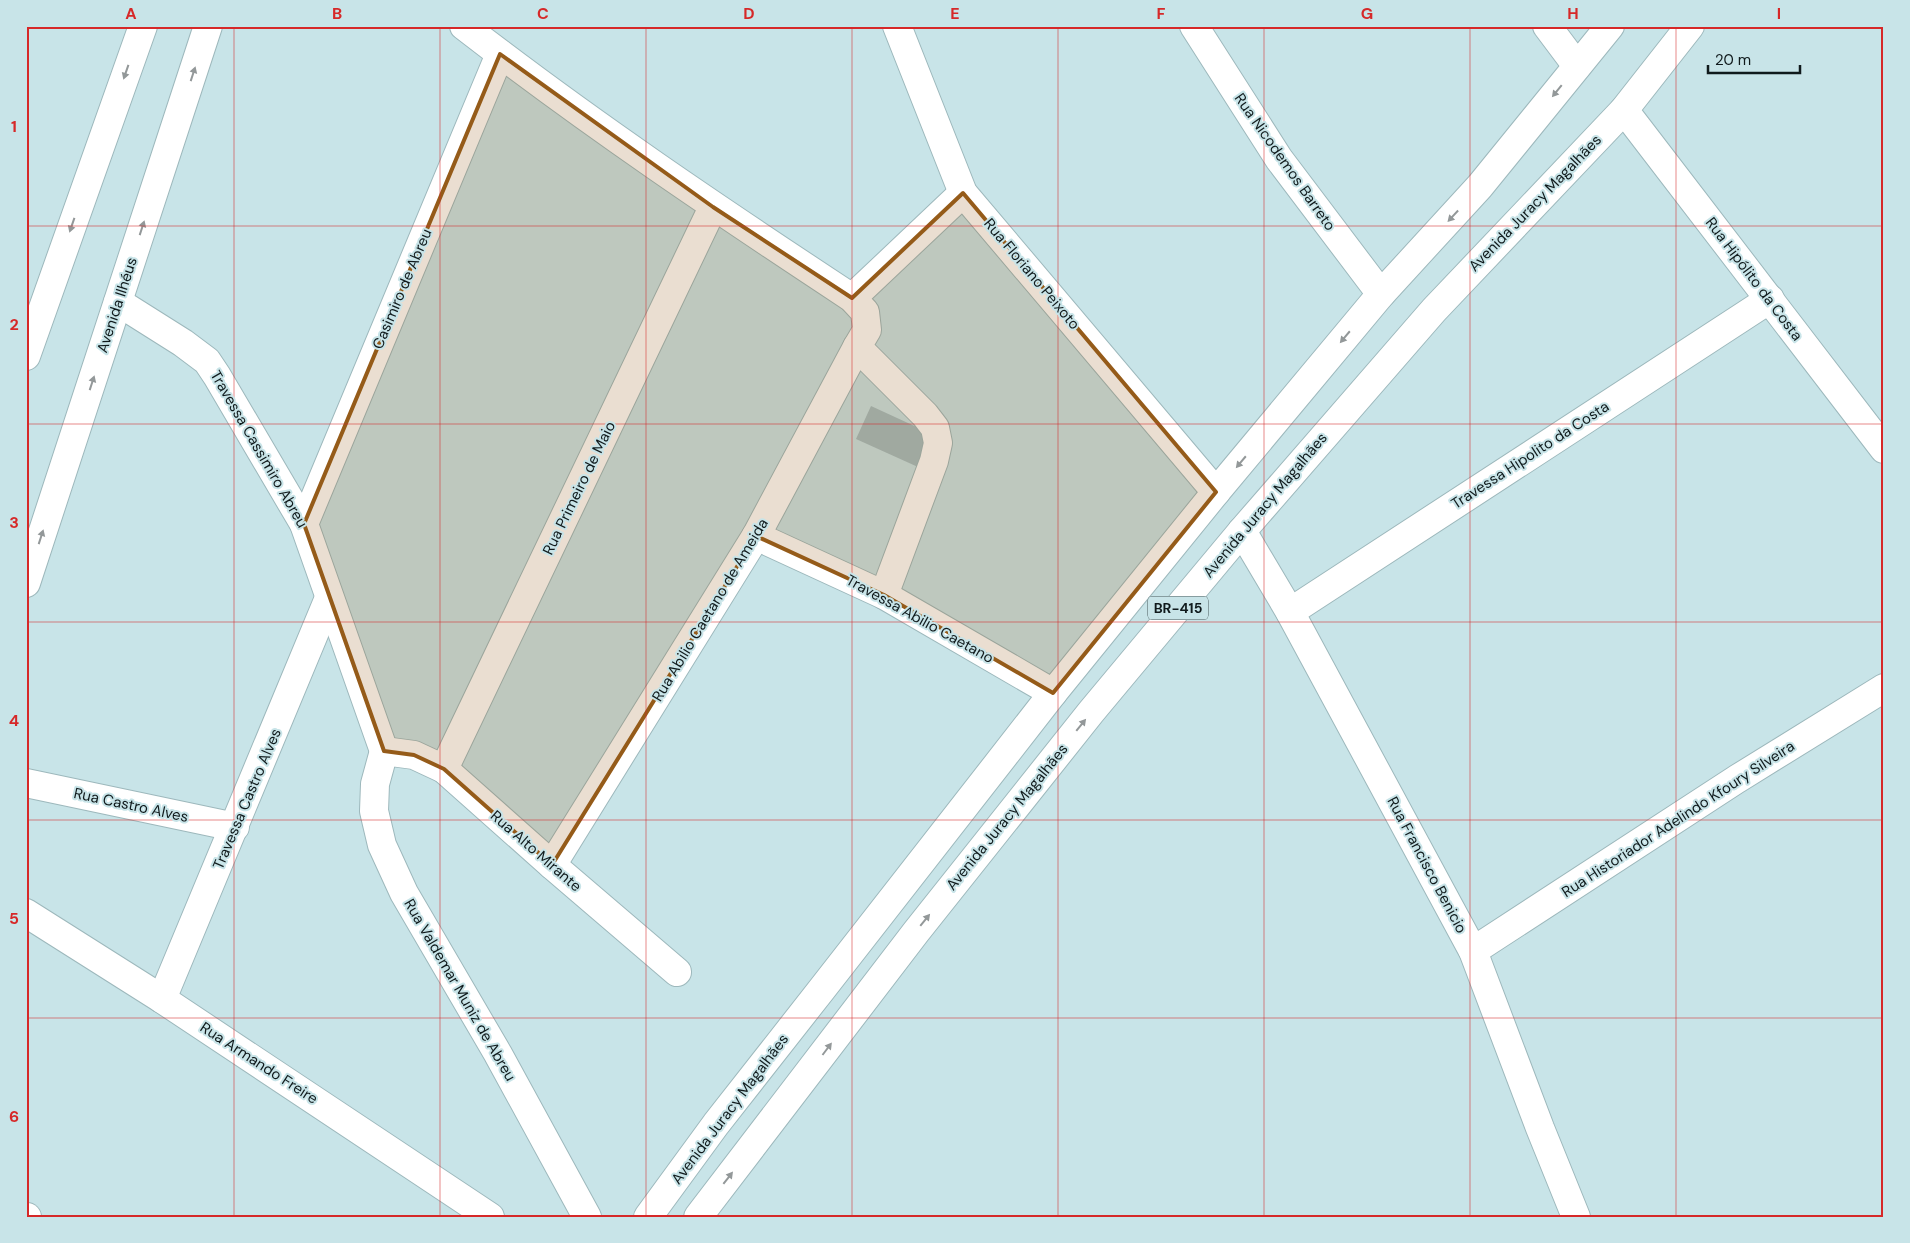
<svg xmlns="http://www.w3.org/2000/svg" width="1910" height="1243" font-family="'DM Sans',sans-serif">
  <rect width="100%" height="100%" fill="#c8e4e8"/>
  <path fill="#a3bdc2" d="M871 406 934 435 918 467 856 439Z"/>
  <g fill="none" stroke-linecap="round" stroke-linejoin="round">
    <defs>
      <g id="street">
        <path d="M464 26C589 123 720 211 852 298L865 312 867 330 857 347 925 415 935 428 938 443 934 461 884 595"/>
        <path d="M897 26 963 193 1216 492"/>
        <path d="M1194 26 1279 159 1381 294"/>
        <path d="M1547 26 1577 66"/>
        <path d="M1624 110 1884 449"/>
        <path d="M852 298 963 193"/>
        <path d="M118 302 183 343 207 361 217 376 304 524 384 751"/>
        <path d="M304 524 500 54"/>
        <path d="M1242 531 1290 612 1473 951 1540 1128 1576 1217"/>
        <path d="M756 536 884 595 1053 693"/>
        <path d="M1290 612 1770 299"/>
        <path d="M384 751 375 784 374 811 382 845 404 893 498 1054 587 1217"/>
        <path d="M384 751 414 755 444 769 552 865 677 972"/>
        <path d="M444 769 713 207"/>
        <path d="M26 783 235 827"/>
        <path d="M552 865 756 536 857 347"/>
        <path d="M26 913 162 999 490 1217"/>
        <path d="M1473 951 1737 779 1884 688"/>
        <path d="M162 999 329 598"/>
        <path d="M26 1217H27"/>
      </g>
      <g id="secondary">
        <path d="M26 356 143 26"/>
        <path d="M26 583 208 26"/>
      </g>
      <g id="primary">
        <path d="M648 1217 716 1124 822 989 1053 693 1216 492 1381 294 1480 186 1610 26"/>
        <path d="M698 1217 916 932 1091 712 1242 531 1434 310 1624 110 1690 26"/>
      </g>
    </defs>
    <use href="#street" stroke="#9db8bc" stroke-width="30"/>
    <use href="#secondary" stroke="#9db8bc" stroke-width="30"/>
    <use href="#primary" stroke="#9db8bc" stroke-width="30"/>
    <use href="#street" stroke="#fff" stroke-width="28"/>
    <use href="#secondary" stroke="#fff" stroke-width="28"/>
    <use href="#primary" stroke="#fff" stroke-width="28"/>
  </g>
  <defs><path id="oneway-solid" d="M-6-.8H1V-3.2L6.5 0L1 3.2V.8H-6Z" transform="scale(1.25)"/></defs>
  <g fill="#939899">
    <use href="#oneway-solid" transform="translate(126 72) rotate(109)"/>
    <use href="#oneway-solid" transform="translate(193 74) rotate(-72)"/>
    <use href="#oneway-solid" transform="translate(1557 91) rotate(129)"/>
    <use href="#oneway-solid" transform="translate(1453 216) rotate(133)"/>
    <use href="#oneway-solid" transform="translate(72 225) rotate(109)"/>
    <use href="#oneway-solid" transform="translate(142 228) rotate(-72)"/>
    <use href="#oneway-solid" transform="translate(1345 337) rotate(130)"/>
    <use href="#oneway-solid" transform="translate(92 383) rotate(-72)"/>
    <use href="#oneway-solid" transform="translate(1241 462) rotate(130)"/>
    <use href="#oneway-solid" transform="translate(41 537) rotate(-72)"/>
    <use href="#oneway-solid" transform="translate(1081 725) rotate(-51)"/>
    <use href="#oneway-solid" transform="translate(925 920) rotate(-51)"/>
    <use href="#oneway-solid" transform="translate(827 1049) rotate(-53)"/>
    <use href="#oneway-solid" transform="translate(728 1178) rotate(-52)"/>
  </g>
  <path fill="#955b19" fill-opacity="0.2" stroke="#955b19" stroke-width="4" stroke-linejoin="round" d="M500 54 713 207 852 298 963 193 1216 492 1053 693 884 595 756 536 552 865 444 769 414 755 384 751 304 524Z"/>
  <path fill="none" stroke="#d62828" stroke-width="1" stroke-opacity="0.55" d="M234 26V1217M440 26V1217M646 26V1217M852 26V1217M1058 26V1217M1264 26V1217M1470 26V1217M1676 26V1217M26 226H1884M26 424H1884M26 622H1884M26 820H1884M26 1018H1884"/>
  <g text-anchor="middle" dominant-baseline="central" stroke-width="4" stroke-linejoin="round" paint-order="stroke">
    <rect fill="#c8e4e8" stroke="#475759" stroke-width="1" x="1148" y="596.5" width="60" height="23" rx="4"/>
    <g font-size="14" font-weight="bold" fill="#101a1c">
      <text x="1178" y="608">BR-415</text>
    </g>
    <g font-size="15" fill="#101a1c" stroke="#c8e4e8">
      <text transform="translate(1285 162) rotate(55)">Rua Nicodemos Barreto</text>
      <text transform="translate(1535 203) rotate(-46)">Avenida Juracy Magalhães</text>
      <text transform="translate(1032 274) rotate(50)">Rua Floriano Peixoto</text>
      <text transform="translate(1754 279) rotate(53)">Rua Hipólito da Costa</text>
      <text transform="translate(402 289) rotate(-67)">Casimiro de Abreu</text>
      <text transform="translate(117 305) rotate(-72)">Avenida Ilhéus</text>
      <text transform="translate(259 449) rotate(60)">Travessa Cassimiro Abreu</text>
      <text transform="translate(1530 455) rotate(-33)">Travessa Hipolito da Costa</text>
      <text transform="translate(579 488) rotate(-64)">Rua Primeiro de Maio</text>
      <text transform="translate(1265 505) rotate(-50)">Avenida Juracy Magalhães</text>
      <text transform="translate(710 610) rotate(-59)">Rua Abilio Caetano de Ameida</text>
      <text transform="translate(920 619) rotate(29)">Travessa Abilio Caetano</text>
      <text transform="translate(247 799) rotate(-67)">Travessa Castro Alves</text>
      <text transform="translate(131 805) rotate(12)">Rua Castro Alves</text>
      <text transform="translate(1007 817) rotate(-51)">Avenida Juracy Magalhães</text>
      <text transform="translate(1678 819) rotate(-33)">Rua Historiador Adelindo Kfoury Silveira</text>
      <text transform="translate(536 851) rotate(41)">Rua Alto Mirante</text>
      <text transform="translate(1427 865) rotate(62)">Rua Francisco Benicio</text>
      <text transform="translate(460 990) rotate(60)">Rua Valdemar Muniz de Abreu</text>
      <text transform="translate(259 1063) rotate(33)">Rua Armando Freire</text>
      <text transform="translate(730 1109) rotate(-53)">Avenida Juracy Magalhães</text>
    </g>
  </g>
  <rect width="1910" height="1243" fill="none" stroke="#c8e4e8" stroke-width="55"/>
  <path d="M1708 65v8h92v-8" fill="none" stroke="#101a1c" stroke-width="2.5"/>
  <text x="1715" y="65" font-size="15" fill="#101a1c" stroke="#c8e4e8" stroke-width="4" paint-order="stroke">20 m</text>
  <rect x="28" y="28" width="1854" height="1188" fill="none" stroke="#d62828" stroke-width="2"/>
  <g font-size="16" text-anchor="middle" font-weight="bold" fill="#d62828">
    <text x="131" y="19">A</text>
    <text x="337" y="19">B</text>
    <text x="543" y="19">C</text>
    <text x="749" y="19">D</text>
    <text x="955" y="19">E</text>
    <text x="1161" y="19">F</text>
    <text x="1367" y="19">G</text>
    <text x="1573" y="19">H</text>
    <text x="1779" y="19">I</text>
    <text x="14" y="132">1</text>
    <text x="14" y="330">2</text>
    <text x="14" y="528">3</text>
    <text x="14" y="726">4</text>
    <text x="14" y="924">5</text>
    <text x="14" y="1122">6</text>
  </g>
</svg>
